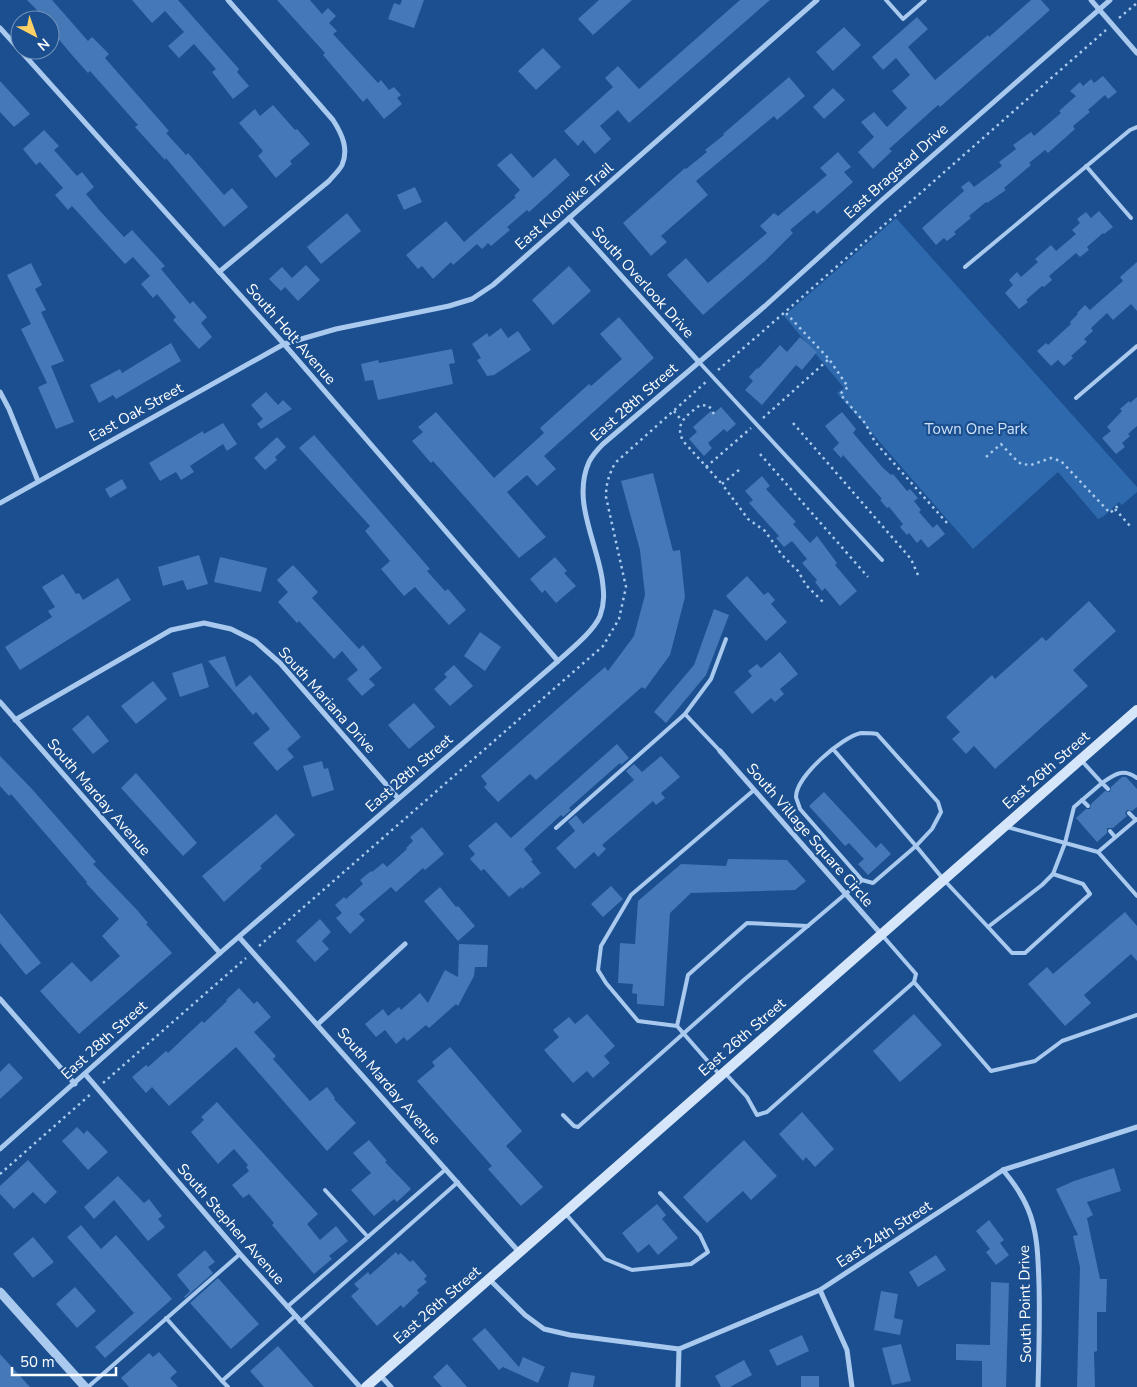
<svg xmlns="http://www.w3.org/2000/svg" width="1137" height="1387" font-family="'Nunito Sans',sans-serif">
  <rect width="100%" height="100%" fill="#1b4f8f"/>
  <path fill="#2e69ad" d="M896 218 1137 487V492L1122 505 1119 502 1104 516 1098 519 1058 472 973 549 837 393 844 388 784 316Z"/>
  <g fill="#4478b7">
    <path d="M27 0H52L88 41 92 37 109 54 105 58 169 131 166 133 186 155 188 153 224 195 232 188 248 207 224 227 166 158 165 160 135 127 138 125 90 71 88 73 72 55 50 29V20H42L37 14 39 12Z"/>
    <path d="M132 0H178L239 69 237 72 249 86 233 99 212 72 216 69 194 44 179 58 168 46 184 32 165 11 152 23Z"/>
    <path d="M277 0H310L322 14 328 8 336 16 329 23 337 31 333 34 378 83 381 80 389 90 394 87 401 95 397 98 402 104 384 119 367 98 363 102 323 55 325 53Z"/>
    <path d="M402 0H424L414 28 388 19 394 3 400 5Z"/>
    <path d="M599 0H632L593 35 578 19Z"/>
    <path d="M740 0H770L629 123 618 110 600 126 611 139 595 154 583 140 578 146 564 131 613 87 605 78 618 66 639 89Z"/>
    <path d="M1031 0H1041L1050 10 940 107 938 105 889 149 892 151 873 169 858 152 874 137 861 122 874 112 887 127 907 108 892 91 910 75 896 58 883 70 872 57 917 17 928 29 908 47 935 80 988 35 989 37Z"/>
    <path d="M844 27 861 45 833 71 816 52Z"/>
    <path d="M543 48 561 67 536 90 518 71Z"/>
    <path d="M1103 76 1117 92 1108 99 1105 95 1088 110 1090 112 1073 126 1075 129 1048 153 1045 150 1029 163 1031 165 1004 188 1006 190 987 203 986 202 969 216 971 218 954 232 956 234 947 241 944 238 936 245 922 228 964 191 961 187 969 181 974 187 1002 166 999 162 1016 149 1013 145 1031 132 1034 136 1061 113 1059 111 1076 96 1070 91 1080 82 1083 86 1091 79 1094 83Z"/>
    <path d="M789 77 805 96 777 120 774 116 696 181 708 195 661 236 667 242 651 256 623 223 685 168 686 169 707 152 705 150 724 135 723 134Z"/>
    <path d="M0 81 30 114 14 127 0 112Z"/>
    <path d="M833 88 845 100 824 119 813 107Z"/>
    <path d="M273 105 295 130 297 129 310 144 290 161 292 164 276 178 258 156 263 151 239 123 255 109 260 116Z"/>
    <path d="M44 130 59 146 54 150 77 176 82 172 94 187 86 194 100 211 124 237 132 230 165 266 161 269 190 304 193 301 207 317 201 323 212 337 199 349 173 320 176 317 157 294 153 298 141 284 150 276 133 257 125 264 72 206 68 210 55 195 63 188 40 162 36 165 23 149Z"/>
    <path d="M838 152 851 167 844 172 853 182 817 214 814 210 790 230 793 233 765 261 703 315 667 275 686 258 708 283 767 233 760 226 774 213 778 216 827 175 820 168Z"/>
    <path d="M511 153 533 178 555 158 570 175 529 212 527 210 507 227 510 230 491 246 488 243 482 249 477 244 453 265 451 262 433 279 422 266 418 269 406 255 446 221 464 242 516 197 514 196 520 190 497 165Z"/>
    <path d="M415 187 422 202 404 210 397 195Z"/>
    <path d="M1099 211 1113 227 1104 234 1103 233 1087 247 1089 250 1080 257 1076 253 1049 276 1052 280 1044 287 1042 286 1026 300 1028 302 1019 309 1005 293 1013 285 1009 280 1017 272 1021 277 1038 262 1035 259 1051 245 1056 251 1076 234 1072 230 1080 223 1077 219 1086 212 1091 218Z"/>
    <path d="M347 213 361 231 321 264 307 247Z"/>
    <path d="M1137 262V311L1131 304 1113 320 1107 313 1091 328 1093 331 1084 339 1087 342 1071 356 1073 358 1064 366 1058 360 1051 366 1037 351 1046 343 1048 345 1071 324 1070 322 1078 314 1077 313 1085 305 1090 310 1123 281 1120 277Z"/>
    <path d="M31 263 42 285 35 289 46 310 41 312 64 361 51 366 74 422 56 429 38 387 47 383 21 329 31 324 7 275Z"/>
    <path d="M306 265 320 280 298 301 285 287 281 291 269 279 282 267 292 278Z"/>
    <path d="M569 266 591 291 553 325 532 300Z"/>
    <path d="M619 317 654 358 544 456 556 469 537 486 527 475 507 492 546 537 519 558 433 461 431 463 412 441 423 432 418 427 436 412 494 478 544 433 540 428 589 384 591 386 622 359 600 334Z"/>
    <path d="M501 328 508 338 518 331 531 350 494 375 487 376 477 360 481 358 472 344 487 333 489 337Z"/>
    <path d="M800 337 817 352 802 370 796 365 762 405 745 390 753 381 749 377 757 368 758 369 780 345 787 352Z"/>
    <path d="M171 343 181 361 116 399 113 395 99 403 90 385 120 369 122 373Z"/>
    <path d="M452 349 455 363 449 364 453 384 378 400 373 380 365 381 361 364 378 360 379 363Z"/>
    <path d="M266 392 278 405 283 400 292 409 261 429 257 424 263 419 251 405Z"/>
    <path d="M1137 397V426L1128 434 1130 436 1122 443 1125 447 1116 454 1102 438 1111 431 1107 427 1122 411 1120 409 1129 401 1130 403Z"/>
    <path d="M721 407 736 424 727 432 724 429 708 443 712 448 704 456 689 439 697 432 693 427 711 411 713 414Z"/>
    <path d="M842 412 856 429 853 433 883 468 891 475 893 474 907 491 910 489 918 498 914 501 921 510 919 512 933 528 937 524 945 534 928 548 921 539 917 543 909 533 907 535 900 527 903 524 889 507 887 508 880 500 882 499 843 455 841 458 833 449 839 443 825 426Z"/>
    <path d="M223 423 237 444 227 451 223 444 190 466 194 472 181 480 176 472 160 481 149 463 203 431 204 434Z"/>
    <path d="M314 435 430 569 427 571 445 591 448 589 466 610 449 625 415 587 404 596 381 569 390 561 365 531 370 526 299 448Z"/>
    <path d="M277 437 286 447 275 457 277 460 265 470 254 458Z"/>
    <path d="M653 473 673 551 680 550 685 597 670 655 645 689 642 687 536 780 530 774 498 802 484 787 487 784 481 776 605 667 608 671 634 636 645 595 640 550 621 481Z"/>
    <path d="M762 476 770 486 766 489 796 522 793 524 810 543 817 536 837 563 835 565 857 591 840 606 825 588 822 591 815 582 817 580 802 563 807 559 792 541 784 547 776 538 779 536 749 503 753 500 745 491Z"/>
    <path d="M122 479 127 488 110 498 105 489Z"/>
    <path d="M199 555 208 584 187 590 183 580 163 586 158 567Z"/>
    <path d="M220 557 267 568 261 592 214 582Z"/>
    <path d="M555 557 567 571 564 573 576 586 556 603 545 590 542 593 530 579Z"/>
    <path d="M293 565 318 592 312 598 359 649 363 645 382 668 369 679 375 685 362 696 347 679 358 670 342 651 334 659 299 621 297 623 278 602 288 592 277 580Z"/>
    <path d="M63 574 76 594 79 593 83 600 118 578 131 600 20 670 5 647 52 617 48 611 55 607 42 587Z"/>
    <path d="M747 576 764 595 768 592 775 600 771 604 787 622 766 641 726 596Z"/>
    <path d="M1089 601 1116 631 1073 670 1088 686 995 769 974 746 966 754 952 739 960 732 946 717 992 675 995 679 1042 637 1046 641Z"/>
    <path d="M714 609 729 615 706 675 666 723 654 712 694 665Z"/>
    <path d="M480 632 501 647 485 671 464 656Z"/>
    <path d="M780 652 798 674 780 689 784 694 775 702 771 698 752 714 734 692 752 676 748 671 757 664 761 668Z"/>
    <path d="M225 656 236 687 250 675 301 737 287 749 294 757 277 771 253 743 270 729 256 712 253 715 208 661Z"/>
    <path d="M202 663 209 687 180 697 172 673Z"/>
    <path d="M454 665 473 686 450 706 434 689 447 677 444 674Z"/>
    <path d="M153 681 167 699 136 724 121 706Z"/>
    <path d="M414 703 435 727 409 749 388 725Z"/>
    <path d="M88 715 109 741 93 754 72 729Z"/>
    <path d="M617 744 629 758 621 765 620 763 569 808 571 810 563 817 561 815 524 849 533 860 531 861 541 873 522 889 521 887 509 897 484 869 481 871 470 859 475 854 468 846 496 822 511 838Z"/>
    <path d="M0 756 32 789 96 862 93 864 137 910 148 923 146 924 172 953 79 1034 40 991 72 962 91 982 120 956 102 936 119 919 86 883 87 882 11 794 9 796 0 786Z"/>
    <path d="M661 756 680 777 661 793 665 798 656 805 653 801 602 845 606 849 598 857 594 852 575 869 556 848 575 831 568 822 576 815 583 824 634 780 626 771 634 764 642 772Z"/>
    <path d="M322 761 324 769 328 768 334 790 312 797 303 766Z"/>
    <path d="M136 773 197 843 183 856 121 788Z"/>
    <path d="M1122 777H1126L1137 789V807L1132 811 1127 810 1125 813 1127 816 1113 828H1107V833L1097 842 1076 818 1086 809H1090L1091 804 1105 791 1110 792 1111 787Z"/>
    <path d="M824 792 876 848 881 843 891 854 868 875 858 864 864 859 849 843 845 846 809 806Z"/>
    <path d="M276 814 295 835 260 866 262 868 224 902 202 876Z"/>
    <path d="M422 827 444 854 425 870 423 868 396 892 391 887 359 914 365 920 350 934 336 918 342 913 335 905 344 897 346 899 363 884 360 880 371 871 372 872 383 863 387 867 407 849 406 848 413 841 410 837Z"/>
    <path d="M728 859 787 860 806 881 795 890 691 893 670 913 664 1006 637 1004V994L632 993 633 984 618 983 620 943 635 944 638 901 681 864 726 866Z"/>
    <path d="M611 886 623 899 603 917 591 904Z"/>
    <path d="M440 887 456 907 458 906 475 926 458 941 424 901Z"/>
    <path d="M1125 912 1137 926V961L1131 954 1084 995 1091 1003 1065 1026 1028 984 1047 967 1053 974Z"/>
    <path d="M0 913 41 963 26 975 0 943Z"/>
    <path d="M320 919 331 932 322 941 329 949 315 962 296 941Z"/>
    <path d="M459 944 488 945 487 967H475L474 976 458 1006 456 1004 429 1028 426 1025 407 1041 404 1037 396 1044 385 1030 376 1037 365 1024 383 1009 388 1016 399 1007 401 1010 420 993 428 1003 445 970 458 977Z"/>
    <path d="M239 988 254 1004 257 1001 271 1017 254 1032 276 1056 273 1059 310 1101 327 1087 335 1098 334 1099 356 1123 327 1151 236 1047 169 1106 152 1087 146 1093 132 1077 146 1065 148 1067 166 1051 168 1053 189 1033 202 1021 204 1023 227 1001 226 1000Z"/>
    <path d="M587 1014 615 1046 604 1056 610 1063 593 1078 587 1071 573 1083 544 1050 559 1037 553 1030 569 1017 575 1024Z"/>
    <path d="M914 1014 942 1045 900 1082 873 1051Z"/>
    <path d="M450 1047 522 1131 506 1146 543 1187 521 1206 488 1169 492 1166 417 1081 435 1066 432 1062Z"/>
    <path d="M9 1063 23 1078 0 1099V1072Z"/>
    <path d="M217 1102 318 1214 307 1224 320 1240 336 1226 348 1241 329 1256 332 1259 314 1274 272 1225 274 1223 249 1194 243 1198 232 1185 249 1171 246 1167 248 1165 234 1149 218 1164 191 1132 204 1120 201 1117Z"/>
    <path d="M802 1112 834 1149 815 1167 806 1157 803 1161 779 1134Z"/>
    <path d="M77 1127 84 1134 87 1130 108 1152 88 1170 62 1141Z"/>
    <path d="M369 1140 387 1161 385 1162 411 1189 397 1202 394 1199 374 1216 351 1190 371 1173 353 1153Z"/>
    <path d="M744 1140 777 1176 751 1200 743 1191 707 1223 683 1197Z"/>
    <path d="M28 1160 57 1192 45 1204 33 1192 14 1209 0 1194V1186Z"/>
    <path d="M1114 1168 1121 1191 1087 1202 1093 1215 1087 1218 1100 1279H1107L1106 1312H1097V1351L1094 1352 1095 1387H1077L1080 1267 1073 1236 1078 1235 1056 1189 1074 1181Z"/>
    <path d="M118 1176 144 1203 149 1199 162 1216 158 1219 165 1227 148 1241 114 1200 94 1219 84 1207Z"/>
    <path d="M657 1204 666 1215 662 1219 678 1238 658 1255 649 1244 638 1253 622 1233Z"/>
    <path d="M989 1220 1004 1240 1000 1243 1009 1255 996 1265 986 1252 990 1249 976 1231Z"/>
    <path d="M81 1225 101 1249 116 1235 172 1299 105 1358 95 1347 134 1313 67 1237Z"/>
    <path d="M33 1237 54 1262 33 1278 13 1254Z"/>
    <path d="M205 1250 215 1262 208 1267 213 1273 185 1298 184 1297 190 1291 177 1275Z"/>
    <path d="M396 1252 398 1255 401 1253 410 1262 413 1260 427 1276 424 1279 427 1282 417 1290 419 1293 403 1308 401 1305 377 1326 351 1296 359 1289 354 1284 368 1272 370 1275Z"/>
    <path d="M936 1255 946 1270 918 1287 909 1272Z"/>
    <path d="M218 1278 259 1324 231 1349 190 1303Z"/>
    <path d="M991 1282 1009 1283 1006 1387H982V1361L956 1360V1344L990 1345Z"/>
    <path d="M75 1287 96 1311 77 1328 56 1304Z"/>
    <path d="M881 1291 898 1294 894 1318 903 1320 900 1335 874 1330Z"/>
    <path d="M485 1328 519 1367 523 1357 545 1367 538 1383 503 1367 499 1370 472 1339Z"/>
    <path d="M802 1335 809 1351 777 1366 769 1350Z"/>
    <path d="M901 1344 911 1381 892 1385 882 1348Z"/>
    <path d="M278 1346 314 1387H264L250 1371Z"/>
    <path d="M159 1352 177 1372 170 1378 178 1387H129L121 1378 149 1353 153 1357Z"/>
    <path d="M0 1354 30 1387H0Z"/>
    <path d="M744 1360 752 1375 730 1387H721L715 1376Z"/>
    <path d="M447 1364 467 1387H442L433 1377Z"/>
    <path d="M571 1372 595 1376 593 1387H568Z"/>
    <rect x="801" y="1376" width="18" height="11"/>
  </g>
  <g fill="none" stroke-linecap="round" stroke-linejoin="round">
    <g stroke="#a9c9ee" stroke-width="2.5" stroke-dasharray="2.5 4" stroke-linecap="butt">
      <path d="M1119 18 1137 3"/>
      <path d="M718 370 785 312"/>
      <path d="M674 411 682 421"/>
      <path d="M714 414 709 406 700 405C687 416 674 422 683 441L722 484"/>
      <path d="M763 418 829 359"/>
      <path d="M793 423 911 559 918 575"/>
      <path d="M760 454 868 577"/>
      <path d="M986 457 1001 444 1013 457 1021 464 1031 465 1051 458 1061 461 1110 513 1119 505"/>
      <path d="M706 467 751 428"/>
      <path d="M739 470 722 484 748 519 765 531 782 555 798 571 806 585 823 602"/>
      <path d="M1115 509 1130 526"/>
      <path d="M947 523 875 442 865 423 840 394 848 387 829 359 785 312 1106 30"/>
      <path d="M259 946 603 646 619 619 626 587 606 497C606 483 609 475 615 463L707 381"/>
      <path d="M103 1083 246 958"/>
      <path d="M0 1174 92 1093"/>
    </g>
    <g stroke="#a9c9ee" stroke-width="4">
      <path d="M886 0 903 19 925 0"/>
      <path d="M1086 166 1131 218"/>
      <path d="M965 267 1130 130 1137 127"/>
      <path d="M699 362 882 560"/>
      <path d="M1076 398 1137 346"/>
      <path d="M685 714 711 679 726 639"/>
      <path d="M833 749 916 846 932 829 941 812 938 802 877 734C872 733 866 733 861 733 842 737 796 776 796 797 797 801 799 805 800 809L862 880"/>
      <path d="M1081 760 1102 783C1115 774 1123 768 1137 778"/>
      <path d="M1082 800 1088 806"/>
      <path d="M1129 813 1136 820"/>
      <path d="M1007 827 1098 852 1137 819"/>
      <path d="M556 828 685 714 720 751"/>
      <path d="M1110 831 1115 837"/>
      <path d="M1098 852 1137 896"/>
      <path d="M988 927 1012 953H1025L1090 894 1083 884 1053 874"/>
      <path d="M914 982 991 1071 1035 1061 1062 1041 1137 1015"/>
      <path d="M677 1026 688 975 747 923 808 926"/>
      <path d="M725 1073 747 1097 757 1115 767 1112 914 982 916 974 882 935"/>
      <path d="M719 1074 677 1026 638 1021 606 983 598 970 601 946 631 895 754 790"/>
      <path d="M563 1115 574 1126 578 1127 745 979 862 880 873 883 916 846 944 880 988 927 1042 885 1053 874 1065 843 1074 807 1102 783 1108 789"/>
      <path d="M325 1190 368 1237"/>
      <path d="M565 1213 605 1259 632 1270 691 1264 708 1252 700 1235 660 1193"/>
      <path d="M287 1307 446 1169"/>
      <path d="M166 1318 222 1381 295 1316"/>
      <path d="M300 1322 458 1182"/>
      <path d="M222 1381 228 1387"/>
      <path d="M88 1387 240 1254"/>
    </g>
    <g stroke="#a9c9ee" stroke-width="5">
      <path d="M1091 0 1137 53"/>
      <path d="M0 28 284 344 558 661"/>
      <path d="M569 218 699 362"/>
      <path d="M219 272 329 181C333 176 339 171 342 165 349 149 342 134 333 120L228 0"/>
      <path d="M0 392 9 409 38 481"/>
      <path d="M0 503 284 344 336 329 449 306 472 299 493 285 817 0"/>
      <path d="M0 702 220 953"/>
      <path d="M15 720 171 630 204 623 231 629 255 641 280 663 398 798"/>
      <path d="M720 751 881 934"/>
      <path d="M239 937 519 1252"/>
      <path d="M0 999 75 1084"/>
      <path d="M318 1024 405 944"/>
      <path d="M85 1074 240 1254 360 1387"/>
      <path d="M0 1149 220 953 558 661C571 649 593 632 600 616 605 602 604 592 602 578 596 540 572 500 589 462 592 456 598 449 603 444L765 306 881 201 1110 0"/>
      <path d="M1003 1170C1013 1182 1022 1194 1028 1209 1038 1233 1038 1258 1039 1284 1040 1318 1039 1353 1038 1387"/>
      <path d="M489 1279 525 1315 544 1329 570 1335 679 1349"/>
      <path d="M820 1290 847 1350 852 1387"/>
      <path d="M380 1375 391 1387"/>
      <path d="M678 1387 679 1349 820 1290 1003 1170 1137 1127"/>
    </g>
    <path stroke="#a9c9ee" stroke-width="9" d="M0 1292 85 1387"/>
    <path stroke="#d6e6fa" stroke-width="10" d="M366 1387 1137 710"/>
  </g>
  <g text-anchor="middle" dominant-baseline="central" stroke-width="4.5" stroke-linejoin="round" paint-order="stroke">
    <g font-size="15" fill="#fff" stroke="#1b4f8f">
      <text transform="translate(896 171) rotate(-42)">East Bragstad Drive</text>
      <text transform="translate(564 206) rotate(-41)">East Klondike Trail</text>
      <text transform="translate(643 282) rotate(48)">South Overlook Drive</text>
      <text transform="translate(291 334) rotate(49)">South Holt Avenue</text>
      <text transform="translate(634 402) rotate(-41)">East 28th Street</text>
      <text transform="translate(136 412) rotate(-29)">East Oak Street</text>
      <text transform="translate(327 700) rotate(48)">South Mariana Drive</text>
      <text transform="translate(1046 770) rotate(-41)">East 26th Street</text>
      <text transform="translate(409 773) rotate(-41)">East 28th Street</text>
      <text transform="translate(99 797) rotate(49)">South Marday Avenue</text>
      <text transform="translate(810 835) rotate(49)">South Village Square Circle</text>
      <text transform="translate(742 1037) rotate(-41)">East 26th Street</text>
      <text transform="translate(104 1040) rotate(-42)">East 28th Street</text>
      <text transform="translate(389 1086) rotate(49)">South Marday Avenue</text>
      <text transform="translate(231 1224) rotate(49)">South Stephen Avenue</text>
      <text transform="translate(884 1234) rotate(-33)">East 24th Street</text>
      <text transform="translate(1025 1304) rotate(-91)">South Point Drive</text>
      <text transform="translate(437 1305) rotate(-41)">East 26th Street</text>
    </g>
    <g font-size="15" fill="#cfe3fa" stroke="#1b4f8f">
      <text x="976" y="429">Town One Park</text>
    </g>
  </g>
  <g transform="translate(35 35) rotate(139)"><circle r="24" fill="#1b4f8f" stroke="#7695bc"/>
  <path d="M0-4L9 19L0 12L-9 19Z" fill="#ffd166"/>
  <text y="-8" font-size="14" font-weight="bold" text-anchor="middle" fill="#ffffff">N</text>
  </g>
  <path d="M12 1367v8h104v-8" fill="none" stroke="#ffffff" stroke-width="2.5"/>
  <text x="20" y="1367" font-size="15" fill="#ffffff" stroke="#1b4f8f" stroke-width="4" paint-order="stroke">50 m</text>
</svg>
